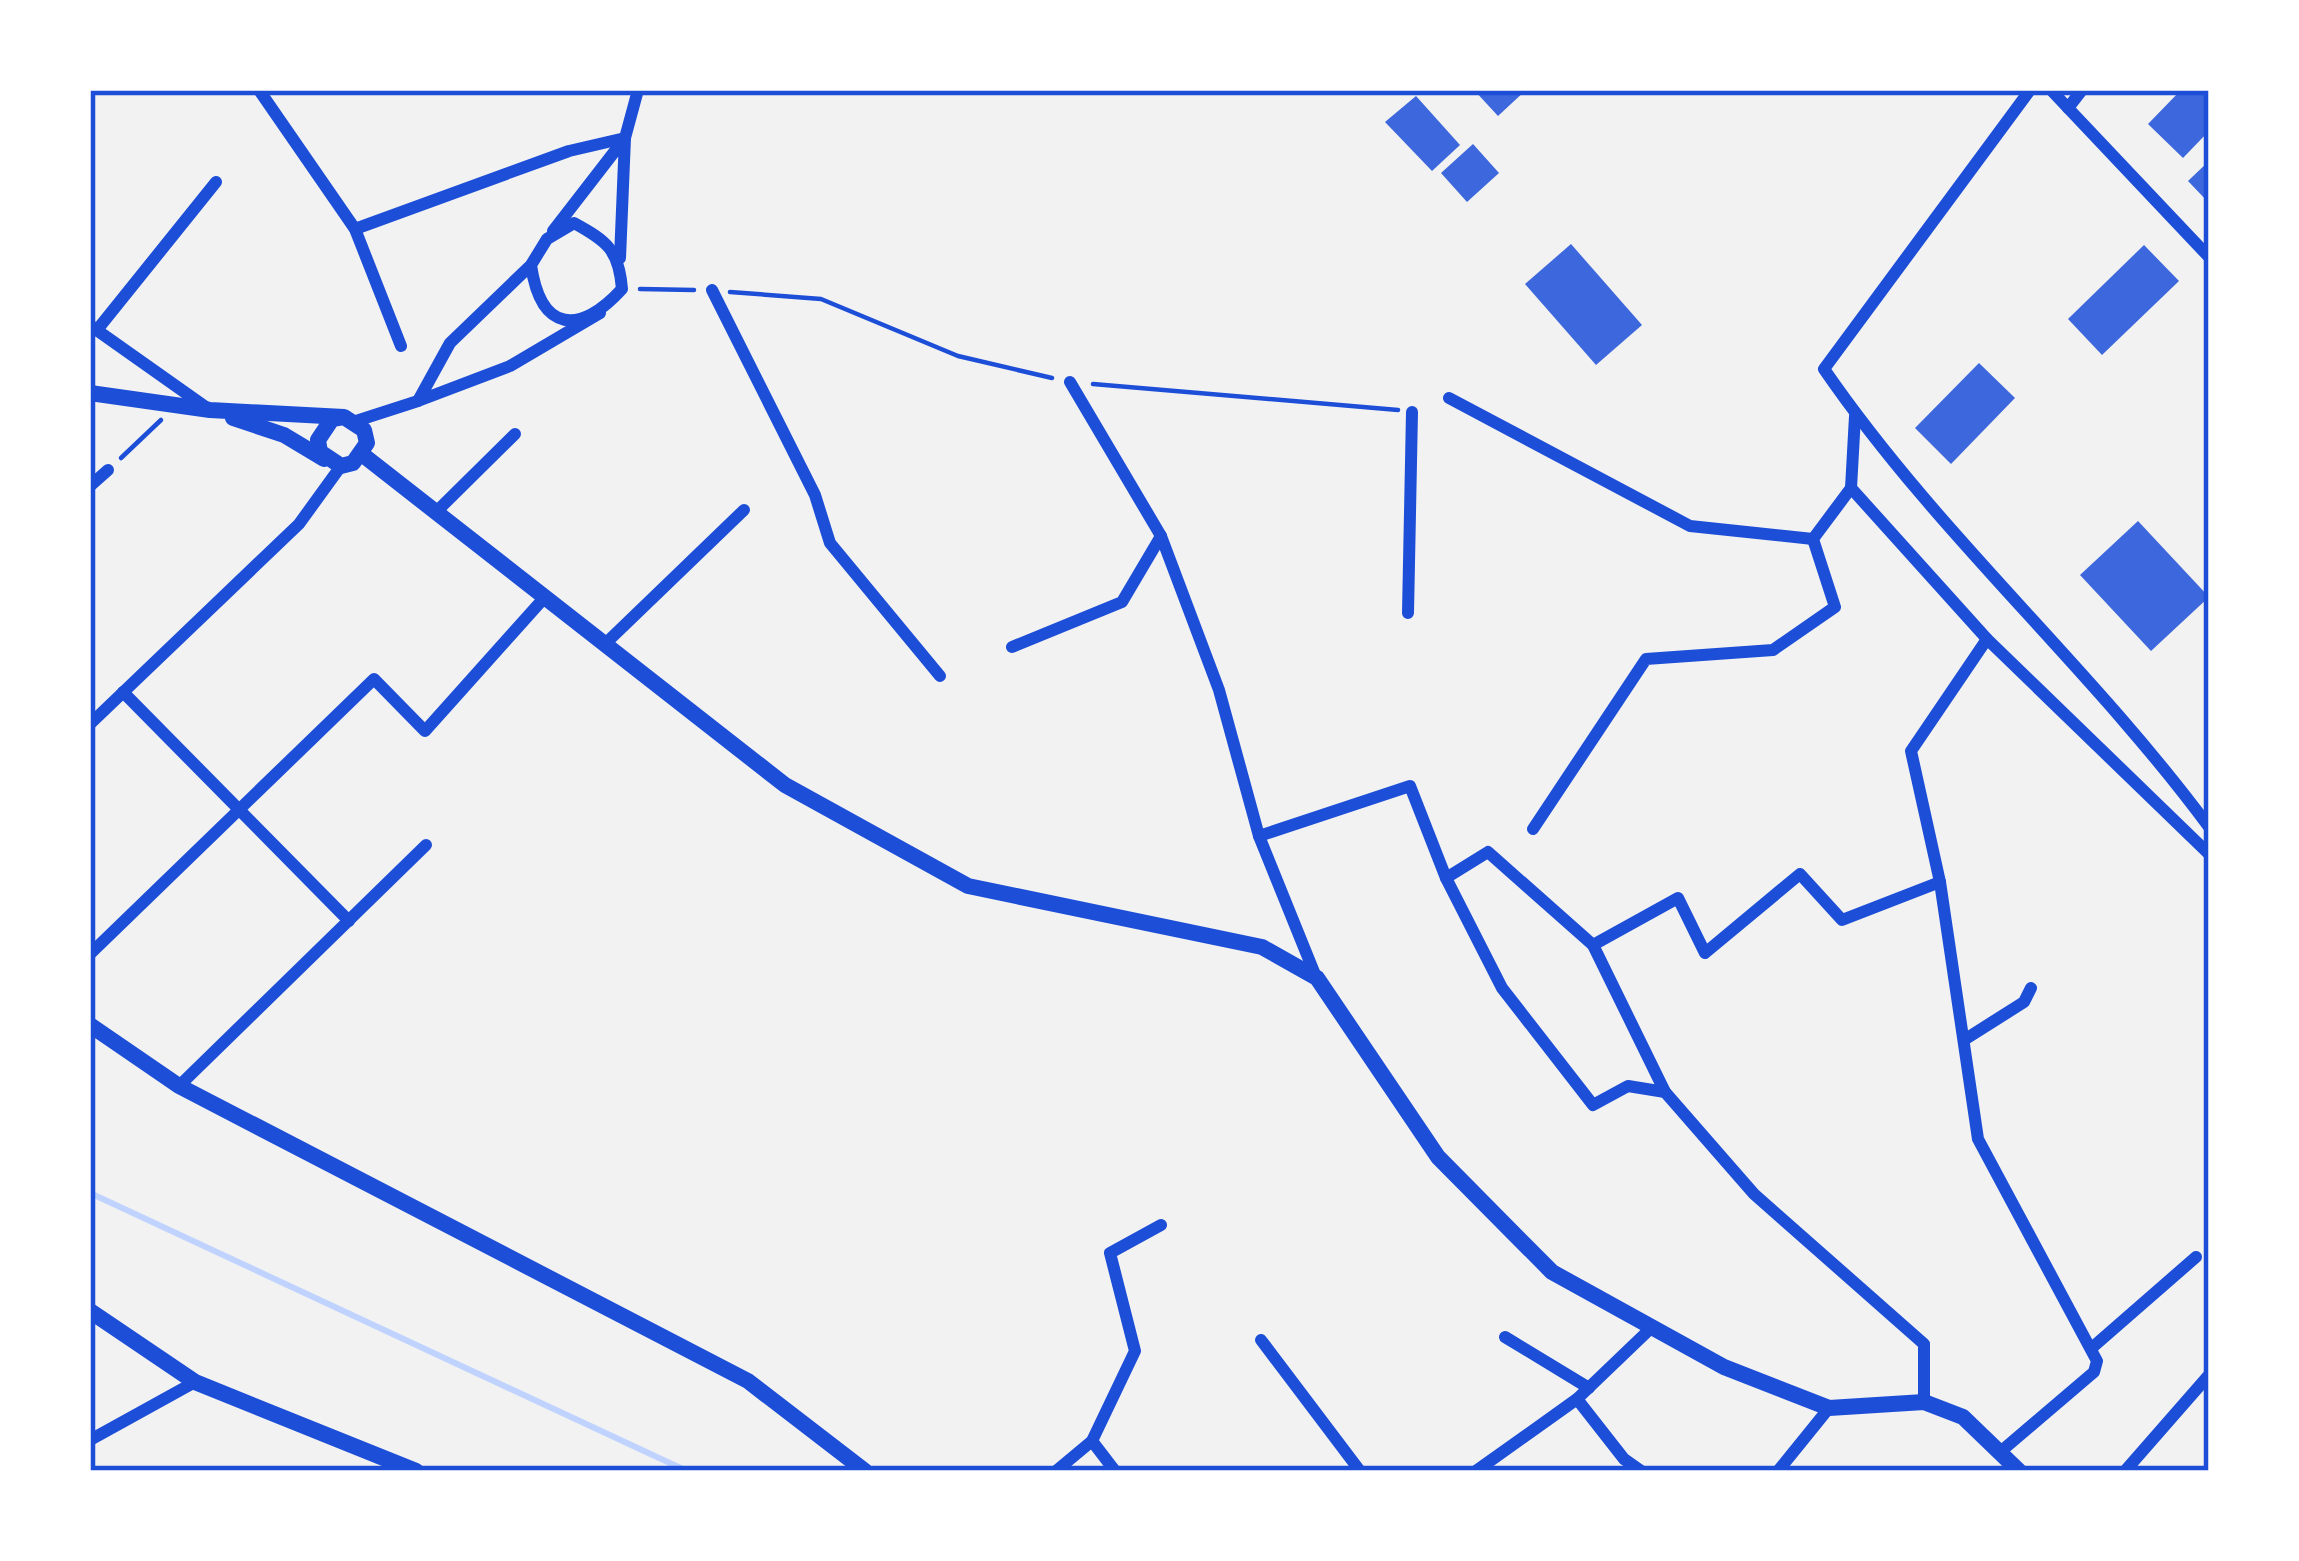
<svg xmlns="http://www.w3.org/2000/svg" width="2299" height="1561" font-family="'Open Sans',sans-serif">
  <rect width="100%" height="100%" fill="#f2f2f2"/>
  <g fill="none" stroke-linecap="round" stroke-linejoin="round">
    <path stroke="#bfd3fe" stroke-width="6" d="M90 1193 687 1471"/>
  </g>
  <g fill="#3d67dc">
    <path d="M1474 90H1526L1498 116Z"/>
    <path d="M2181 90H2209V131L2183 158 2148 124Z"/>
    <path d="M1416 96 1460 145 1432 171 1385 122Z"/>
    <path d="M1473 144 1499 173 1467 202 1441 173Z"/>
    <path d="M2209 161V203L2188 181Z"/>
    <path d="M1571 244 1642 325 1596 365 1525 284Z"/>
    <path d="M2144 245 2179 281 2102 355 2068 319Z"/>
    <path d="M1979 363 2015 398 1951 464 1915 428Z"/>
    <path d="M2138 521 2209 597 2151 651 2080 575Z"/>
  </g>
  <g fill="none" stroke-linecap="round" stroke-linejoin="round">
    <g stroke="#1d4ed8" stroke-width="4.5">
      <path d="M640 289 694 290"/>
      <path d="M730 292 821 299 958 356 1052 378"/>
      <path d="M1093 384 1398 410"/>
      <path d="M121 458 161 420"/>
    </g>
    <g stroke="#1d4ed8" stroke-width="12">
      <path d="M259 90 355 229 401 346"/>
      <path d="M2030 90 1824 369C1939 536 2090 666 2209 827"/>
      <path d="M2051 90 2209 257"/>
      <path d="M2068 108 2082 90"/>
      <path d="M355 229 569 151 625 138 638 90"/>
      <path d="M553 231 625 138 620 258"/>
      <path d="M531 265C541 333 580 335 622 289 619 250 607 241 574 223L547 239 531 265 450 343 418 401 510 366 600 313"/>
      <path d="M712 290 815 495 830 543 940 676"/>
      <path d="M91 326 207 408"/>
      <path d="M97 330 216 182"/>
      <path d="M1070 382 1161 536 1219 690 1259 836 1316 977"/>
      <path d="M1449 398 1690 526 1813 539 1851 488"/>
      <path d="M1855 416 1851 488 1987 639 2209 854"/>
      <path d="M356 421 418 401"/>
      <path d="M90 486 108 470"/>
      <path d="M435 513 515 434"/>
      <path d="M1408 613 1412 412"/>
      <path d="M1987 639 1911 751 1940 882 1978 1139 2097 1361 2094 1372 1999 1453"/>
      <path d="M606 643 744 510"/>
      <path d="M1012 647 1122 602 1161 536"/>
      <path d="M123 692 349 921"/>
      <path d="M90 724 299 524 341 466"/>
      <path d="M1533 829 1646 659 1773 650 1835 607 1813 539"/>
      <path d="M1259 836 1410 786 1446 878 1502 988 1593 1105 1628 1086 1665 1092"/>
      <path d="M1446 878 1488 852 1593 945 1665 1092 1754 1194 1924 1344V1402"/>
      <path d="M1593 945 1678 898 1705 953 1800 874 1842 920 1940 882"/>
      <path d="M90 954 374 679 425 731 545 597"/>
      <path d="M1964 1040 2024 1002 2031 988"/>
      <path d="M179 1086 426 845"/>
      <path d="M1505 1337 1589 1388"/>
      <path d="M1261 1340 1360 1471"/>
      <path d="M2094 1346 2196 1257"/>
      <path d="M1577 1399 1624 1459 1641 1471"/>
      <path d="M90 1440 195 1382"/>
      <path d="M1056 1471 1092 1441"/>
      <path d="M1115 1471 1092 1441 1135 1351 1110 1253 1161 1225"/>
      <path d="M1476 1471 1577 1399 1649 1330"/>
      <path d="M1778 1471 1829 1408"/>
      <path d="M2125 1471 2209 1375"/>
    </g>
    <g stroke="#1d4ed8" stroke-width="16">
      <path d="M90 393 210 410 344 417 364 430 367 443 353 463 341 466 320 452 318 440 332 419 344 417"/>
      <path d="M233 418 284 435 324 459"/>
      <path d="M363 455 785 785 968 886 1262 947 1317 978 1438 1157 1552 1272 1724 1367 1829 1408 1924 1402 1963 1417 2019 1471"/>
      <path d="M90 1025 179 1086 748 1381 865 1471"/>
      <path d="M90 1311 195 1382 416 1471"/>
    </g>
  </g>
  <rect width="2299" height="1561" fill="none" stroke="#ffffff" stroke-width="186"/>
  <rect x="93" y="93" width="2113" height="1375" fill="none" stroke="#1d4ed8" stroke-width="4.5"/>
</svg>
